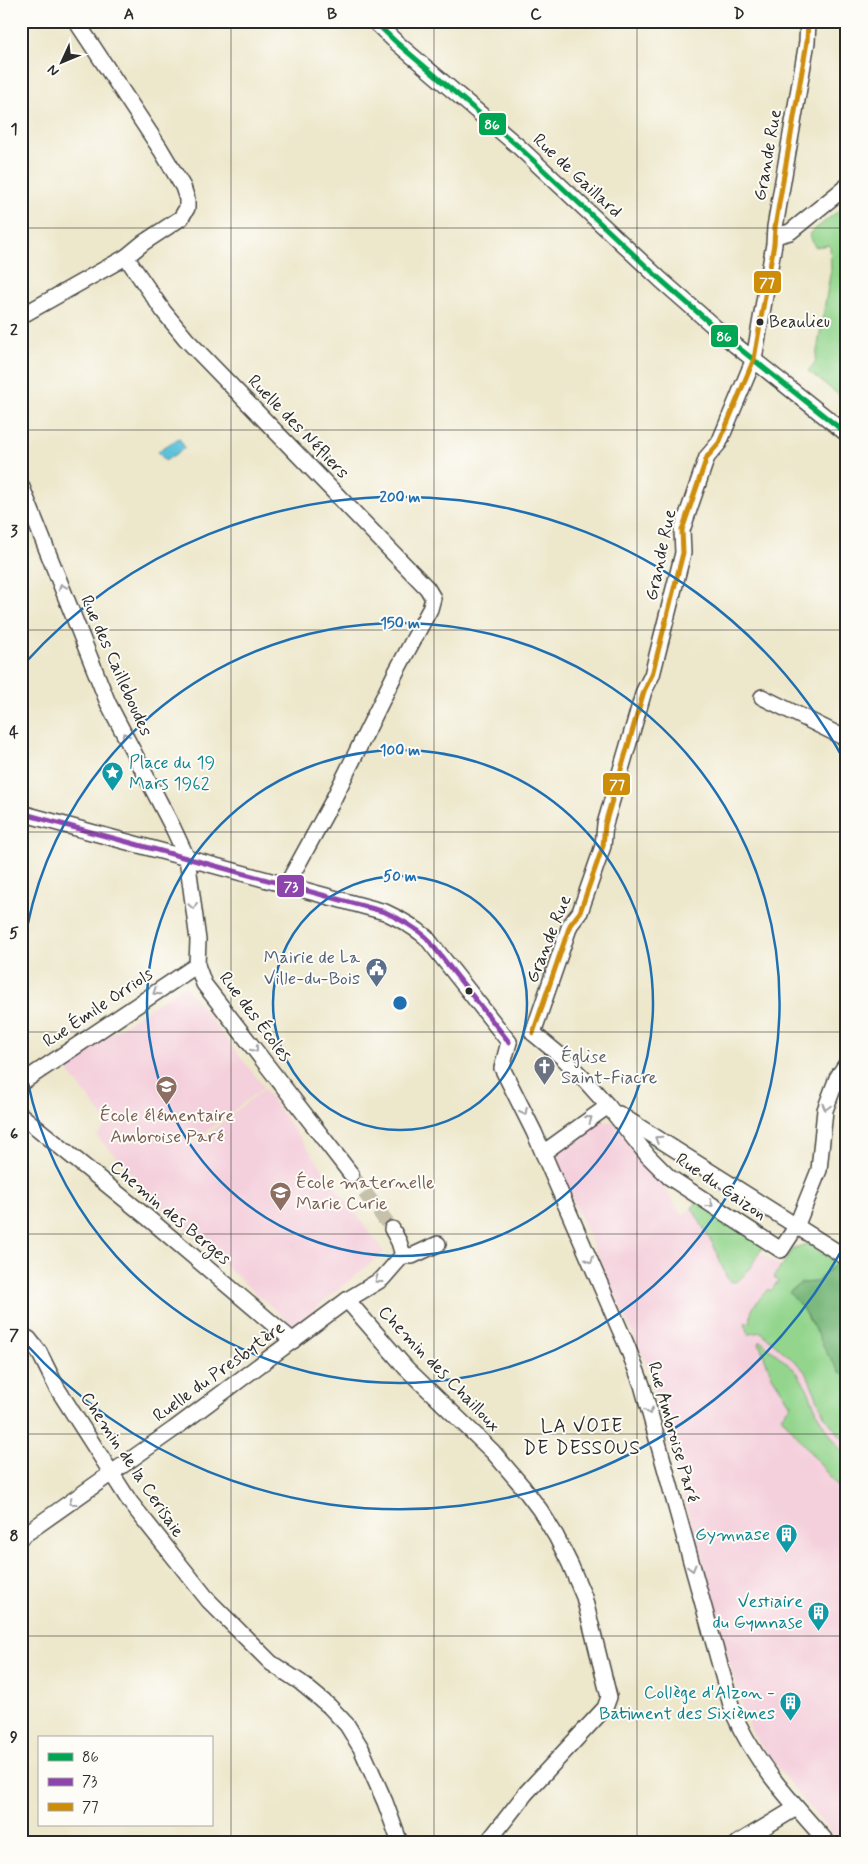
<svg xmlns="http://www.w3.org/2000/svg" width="868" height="1864" font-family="Mynerve,sans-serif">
  <rect width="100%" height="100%" fill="#fdfcf7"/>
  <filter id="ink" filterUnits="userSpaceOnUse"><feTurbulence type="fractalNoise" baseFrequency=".02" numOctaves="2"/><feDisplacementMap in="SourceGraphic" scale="10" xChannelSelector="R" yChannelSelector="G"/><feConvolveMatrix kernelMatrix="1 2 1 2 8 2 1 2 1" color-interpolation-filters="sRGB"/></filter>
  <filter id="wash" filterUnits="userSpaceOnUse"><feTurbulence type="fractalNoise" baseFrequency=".0096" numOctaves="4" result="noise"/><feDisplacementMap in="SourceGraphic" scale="20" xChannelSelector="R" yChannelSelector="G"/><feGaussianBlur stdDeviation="1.12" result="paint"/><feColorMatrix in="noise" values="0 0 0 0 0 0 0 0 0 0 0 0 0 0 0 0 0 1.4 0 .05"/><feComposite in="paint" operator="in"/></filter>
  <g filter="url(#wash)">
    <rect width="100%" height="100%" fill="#ede7cb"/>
    <g fill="#f4cfdc">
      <path d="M184 985 264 1087 192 1142 196 1147 195 1144 264 1089 384 1252 294 1326 244 1283 185 1229 192 1222 182 1229 97 1136 108 1123 64 1066Z"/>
      <path d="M601 1121 613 1122 659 1180 682 1215 688 1212 698 1201 764 1244 760 1253 781 1266 794 1248 808 1244 847 1268V1843H842L803 1801 753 1735 742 1709 648 1368 552 1154Z"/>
    </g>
    <g fill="#93d58d" stroke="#5f805c">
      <path d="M847 204V401L808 371 815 363 831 269 830 245 815 247 809 234Z"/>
      <path d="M698 1201 764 1244C760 1252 743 1282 734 1282 730 1282 729 1280 727 1278L714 1246 692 1208Z"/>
      <path d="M808 1244 837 1262 816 1282 801 1283 789 1292 802 1308 819 1336 826 1352 841 1373 847 1375V1446L843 1439 825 1417 807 1374 800 1366 761 1332 749 1334 745 1323 751 1322C748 1308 760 1299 768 1289L771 1291 778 1281 774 1277 794 1248Z"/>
      <path d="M761 1341 796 1371 807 1388 820 1419 842 1452 847 1464V1498L781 1416 791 1405 771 1374 759 1343Z"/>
    </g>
    <path fill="#76b678" stroke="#507052" d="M837 1262 847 1268V1375L841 1373 826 1352 819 1336 802 1308 789 1292 801 1283 816 1282Z"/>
    <path fill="#5cc1da" stroke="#447682" d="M179 438 185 448 165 461 158 451Z"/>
  </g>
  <g filter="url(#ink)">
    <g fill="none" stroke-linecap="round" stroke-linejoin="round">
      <path stroke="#c6c1ab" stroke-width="15" stroke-dasharray="15 8" stroke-linecap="butt" d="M351 1174 392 1229"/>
      <defs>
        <g id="minor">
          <path d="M76 21 161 150 183 187 187 199V208L181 218 143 243 126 257 164 312 186 339 427 588 433 598 430 609 396 672 332 802 286 886"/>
          <path d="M374 21 397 43 519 147 661 280 735 345 847 434"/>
          <path d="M775 236 790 232 847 186"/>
          <path d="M21 316 126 257"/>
          <path d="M21 485 108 703 173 828 187 858 198 940 197 965 204 984 351 1174"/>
          <path d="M762 697 847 739"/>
          <path d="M21 813 385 912C400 919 413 926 426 937L509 1042"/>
          <path d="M533 1033 570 925 580 912 603 846 605 824 644 691 652 675 683 553 682 530 707 457 719 443 754 359 774 244 775 227 807 42 808 21"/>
          <path d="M533 1033 562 1057 581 1076 608 1106 648 1156 669 1177 781 1250 796 1227 819 1170 825 1110 837 1078 847 1063"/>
          <path d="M509 1042 502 1068 534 1132 627 1346 642 1385 733 1712C754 1762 792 1803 828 1843"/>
          <path d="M21 1083 197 965"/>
          <path d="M619 1114 847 1258"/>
          <path d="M21 1115 148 1218 293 1341"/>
          <path d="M543 1153 608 1106"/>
          <path d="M392 1229 399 1242 403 1255"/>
          <path d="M403 1255 412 1256 438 1244"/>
          <path d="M347 1300 406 1368 493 1452 522 1486 540 1510 556 1536 570 1564 584 1597 609 1697 605 1708 526 1793 487 1843"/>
          <path d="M21 1336 29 1339 39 1352 57 1388 130 1502 209 1601 271 1663 300 1682 329 1706 347 1725 361 1748 385 1802 400 1843"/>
          <path d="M21 1537 174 1429 347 1300 382 1279 403 1255"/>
          <path d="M738 1843 796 1808"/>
        </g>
      </defs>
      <use href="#minor" stroke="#484743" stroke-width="18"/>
      <use href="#minor" stroke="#fff" stroke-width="15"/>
      <defs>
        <path id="bus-1" d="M374 21 397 43 519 147 661 280 735 345 847 434"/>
        <path id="bus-2" d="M21 813 385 912C400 919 413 926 426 937L509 1042"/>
        <path id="bus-3" d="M533 1033 570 925 580 912 603 846 605 824 644 691 652 675 683 553 682 530 707 457 719 443 754 359 774 244 775 227 807 42 808 21"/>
      </defs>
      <use href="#bus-1" stroke="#fdfcf7" stroke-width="9"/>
      <use href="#bus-2" stroke="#fdfcf7" stroke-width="9"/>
      <use href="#bus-3" stroke="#fdfcf7" stroke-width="9"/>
      <use href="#bus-1" stroke="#00a651" stroke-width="5"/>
      <use href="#bus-2" stroke="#8e44ad" stroke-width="5"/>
      <use href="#bus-3" stroke="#ce8d09" stroke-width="5"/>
    </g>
    <defs><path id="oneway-chevron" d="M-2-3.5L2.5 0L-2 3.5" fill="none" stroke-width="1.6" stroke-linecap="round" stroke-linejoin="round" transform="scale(1.25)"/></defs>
    <g stroke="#a0a0a0">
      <use href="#oneway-chevron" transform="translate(62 587) rotate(-112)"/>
      <use href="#oneway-chevron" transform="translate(125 736) rotate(-118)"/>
      <use href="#oneway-chevron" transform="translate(193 906) rotate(81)"/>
      <use href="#oneway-chevron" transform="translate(156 992) rotate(146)"/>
      <use href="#oneway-chevron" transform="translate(255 1049) rotate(52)"/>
      <use href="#oneway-chevron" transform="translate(826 1107) rotate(105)"/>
      <use href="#oneway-chevron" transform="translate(524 1112) rotate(63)"/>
      <use href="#oneway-chevron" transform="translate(589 1119) rotate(-36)"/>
      <use href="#oneway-chevron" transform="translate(658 1139) rotate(-147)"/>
      <use href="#oneway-chevron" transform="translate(710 1204) rotate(33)"/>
      <use href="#oneway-chevron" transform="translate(590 1260) rotate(66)"/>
      <use href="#oneway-chevron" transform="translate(378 1280) rotate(144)"/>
      <use href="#oneway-chevron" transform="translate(649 1411) rotate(75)"/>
      <use href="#oneway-chevron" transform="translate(72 1502) rotate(144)"/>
      <use href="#oneway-chevron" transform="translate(692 1568) rotate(75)"/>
    </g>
  </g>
  <path fill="none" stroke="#2b2b2b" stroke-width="1" stroke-opacity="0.55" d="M231 21V1843M434 21V1843M637 21V1843M21 228H847M21 430H847M21 630H847M21 832H847M21 1032H847M21 1234H847M21 1434H847M21 1636H847"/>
  <g fill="none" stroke="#1f6fb2" stroke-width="2.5">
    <circle cx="400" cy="1003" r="127"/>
    <circle cx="400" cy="1003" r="253"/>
    <path d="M21 970A380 380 0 1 1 21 1036"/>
    <path d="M845 1244A506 506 0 0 1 24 1342M24 664A506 506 0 0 1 845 762"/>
  </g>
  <defs>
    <symbol id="sight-pin" viewBox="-11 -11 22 30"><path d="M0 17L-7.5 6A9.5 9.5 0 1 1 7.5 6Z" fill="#0f9aa8" stroke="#fdfcf7"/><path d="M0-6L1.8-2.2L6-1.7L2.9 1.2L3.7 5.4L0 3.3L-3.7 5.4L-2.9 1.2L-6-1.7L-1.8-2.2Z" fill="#fff"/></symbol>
    <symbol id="civic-pin" viewBox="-11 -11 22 30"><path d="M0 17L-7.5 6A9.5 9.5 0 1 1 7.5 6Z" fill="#5c6f8a" stroke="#fdfcf7"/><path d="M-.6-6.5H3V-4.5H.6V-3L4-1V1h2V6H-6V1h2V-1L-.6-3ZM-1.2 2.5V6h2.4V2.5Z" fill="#fff"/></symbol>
    <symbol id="church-pin" viewBox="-11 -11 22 30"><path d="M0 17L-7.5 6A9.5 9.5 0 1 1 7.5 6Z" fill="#6b7280" stroke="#fdfcf7"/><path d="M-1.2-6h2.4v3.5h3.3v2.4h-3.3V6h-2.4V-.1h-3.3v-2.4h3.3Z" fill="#fff"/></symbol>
    <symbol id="school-pin" viewBox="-11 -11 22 30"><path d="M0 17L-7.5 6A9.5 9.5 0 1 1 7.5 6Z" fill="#8d6e63" stroke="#fdfcf7"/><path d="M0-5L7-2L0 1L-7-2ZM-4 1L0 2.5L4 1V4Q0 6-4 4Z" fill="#fff"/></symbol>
    <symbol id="building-pin" viewBox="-11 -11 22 30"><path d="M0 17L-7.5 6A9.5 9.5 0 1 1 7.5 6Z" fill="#0f9aa8" stroke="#fdfcf7"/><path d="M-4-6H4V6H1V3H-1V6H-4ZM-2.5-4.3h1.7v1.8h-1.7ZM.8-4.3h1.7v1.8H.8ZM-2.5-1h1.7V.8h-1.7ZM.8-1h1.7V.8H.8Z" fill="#fff"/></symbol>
  </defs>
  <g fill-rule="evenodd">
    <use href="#sight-pin" x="100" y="760" width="25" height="34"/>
    <use href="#civic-pin" x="364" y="956" width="25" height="34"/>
    <use href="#church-pin" x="532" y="1054" width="25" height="34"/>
    <use href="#school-pin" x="154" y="1074" width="25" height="34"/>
    <use href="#school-pin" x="268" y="1180" width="25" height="34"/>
    <use href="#building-pin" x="774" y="1522" width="25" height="34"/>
    <use href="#building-pin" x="806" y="1600" width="25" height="34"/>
    <use href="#building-pin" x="778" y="1690" width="25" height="34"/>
  </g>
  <g fill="#2b2b2b" stroke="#fdfcf7" stroke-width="2">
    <circle cx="760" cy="322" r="4.5"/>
    <circle cx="469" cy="991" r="4.5"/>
  </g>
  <g text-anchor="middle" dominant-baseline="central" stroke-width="4" stroke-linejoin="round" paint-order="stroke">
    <g font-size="17" fill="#2b2b2b" stroke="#fdfcf7" text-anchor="start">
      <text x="769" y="322">Beaulieu</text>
    </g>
    <g font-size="18" fill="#2b2b2b" stroke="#fdfcf7">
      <text transform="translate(768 155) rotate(-80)">Grande Rue</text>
      <text transform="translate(577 176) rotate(43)">Rue de Gaillard</text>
      <text transform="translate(298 427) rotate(46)">Ruelle des Néfliers</text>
      <text transform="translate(661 555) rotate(-78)">Grande Rue</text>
      <text transform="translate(116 666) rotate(66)">Rue des Cailleboudes</text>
      <text transform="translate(549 939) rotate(-68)">Grande Rue</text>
      <text transform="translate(98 1008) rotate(-34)">Rue Émile Orriols</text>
      <text transform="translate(255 1017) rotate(53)">Rue des Écoles</text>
      <text transform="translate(721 1187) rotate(34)">Rue du Gaizon</text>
      <text transform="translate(170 1213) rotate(40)">Chemin des Berges</text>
      <text transform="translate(439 1369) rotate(46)">Chemin des Chailloux</text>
      <text transform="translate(219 1372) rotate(-36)">Ruelle du Presbytère</text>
      <text transform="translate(673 1432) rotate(74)">Rue Ambroise Paré</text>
      <text transform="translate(132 1465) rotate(56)">Chemin de la Cerisaie</text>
    </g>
    <g font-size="18" fill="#0d838f" stroke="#fdfcf7" text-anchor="end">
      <text x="129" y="763" text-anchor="start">Place du 19<tspan x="129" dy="21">Mars 1962</tspan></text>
      <text x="770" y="1535">Gymnase</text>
      <text x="803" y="1602">Vestiaire<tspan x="803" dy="21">du Gymnase</tspan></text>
      <text x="775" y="1693">Collège d'Alzon -<tspan x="775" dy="21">Batiment des Sixièmes</tspan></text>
    </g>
    <g font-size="18" fill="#4e5e75" stroke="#fdfcf7" text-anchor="end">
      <text x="360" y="958">Mairie de La<tspan x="360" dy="21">Ville-du-Bois</tspan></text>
    </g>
    <g font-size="18" fill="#5b616d" stroke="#fdfcf7" text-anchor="start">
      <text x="561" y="1057">Église<tspan x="561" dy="21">Saint-Fiacre</tspan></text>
    </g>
    <g font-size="18" fill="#785e54" stroke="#fdfcf7">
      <text x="167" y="1116">École élémentaire<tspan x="167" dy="21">Ambroise Paré</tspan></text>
      <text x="296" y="1183" text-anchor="start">École maternelle<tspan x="296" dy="21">Marie Curie</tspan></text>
    </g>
    <g font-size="19" letter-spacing="1" fill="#2b2b2b" stroke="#fdfcf7">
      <text x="582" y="1426">LA VOIE<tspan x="582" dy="22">DE DESSOUS</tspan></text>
    </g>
  </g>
  <circle cx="400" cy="1003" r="8" fill="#1f6fb2" stroke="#fdfcf7" stroke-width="2.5"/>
  <g font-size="15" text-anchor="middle" font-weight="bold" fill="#1f6fb2" stroke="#fdfcf7" stroke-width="4" stroke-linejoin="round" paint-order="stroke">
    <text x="400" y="502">200 m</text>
    <text x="400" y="628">150 m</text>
    <text x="400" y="755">100 m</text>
    <text x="400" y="881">50 m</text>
  </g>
  <g stroke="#fdfcf7" stroke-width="2">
    <rect x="478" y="112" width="29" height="24" rx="5" fill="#00a651"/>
    <rect x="753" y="270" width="29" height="24" rx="5" fill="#ce8d09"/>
    <rect x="710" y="324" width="29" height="24" rx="5" fill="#00a651"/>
    <rect x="602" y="772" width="29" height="24" rx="5" fill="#ce8d09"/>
    <rect x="276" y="874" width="29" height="24" rx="5" fill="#8e44ad"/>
  </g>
  <g font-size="14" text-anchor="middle" font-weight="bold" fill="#fff">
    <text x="492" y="129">86</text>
    <text x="767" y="287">77</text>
    <text x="724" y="341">86</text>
    <text x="617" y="789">77</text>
    <text x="291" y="891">73</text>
  </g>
  <rect width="868" height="1864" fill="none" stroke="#fdfcf7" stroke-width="55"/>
  <rect x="38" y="1736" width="175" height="90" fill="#fdfcf7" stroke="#a9a8a5"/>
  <rect x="48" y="1753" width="25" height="8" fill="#00a651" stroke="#a9a8a5"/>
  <text x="82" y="1762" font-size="15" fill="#2b2b2b">86</text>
  <rect x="48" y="1778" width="25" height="8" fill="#8e44ad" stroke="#a9a8a5"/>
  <text x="82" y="1786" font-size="15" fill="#2b2b2b">73</text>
  <rect x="48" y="1803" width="25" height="8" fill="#ce8d09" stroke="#a9a8a5"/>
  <text x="82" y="1812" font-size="15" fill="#2b2b2b">77</text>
  <g transform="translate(62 62) rotate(226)" stroke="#fdfcf7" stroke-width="4" paint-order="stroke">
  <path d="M0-4L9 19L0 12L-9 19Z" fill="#2b2b2b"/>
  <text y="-8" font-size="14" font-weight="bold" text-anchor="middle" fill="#2b2b2b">N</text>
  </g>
  <rect x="28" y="28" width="812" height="1808" fill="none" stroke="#2b2b2b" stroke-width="2"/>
  <g font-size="16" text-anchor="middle" font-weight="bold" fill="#2b2b2b">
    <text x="129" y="19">A</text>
    <text x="332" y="19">B</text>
    <text x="536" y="19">C</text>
    <text x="739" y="19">D</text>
    <text x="14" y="134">1</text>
    <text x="14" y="335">2</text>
    <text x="14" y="536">3</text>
    <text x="14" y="737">4</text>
    <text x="14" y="938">5</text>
    <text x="14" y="1139">6</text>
    <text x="14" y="1340">7</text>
    <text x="14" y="1541">8</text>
    <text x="14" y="1742">9</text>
  </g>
</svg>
